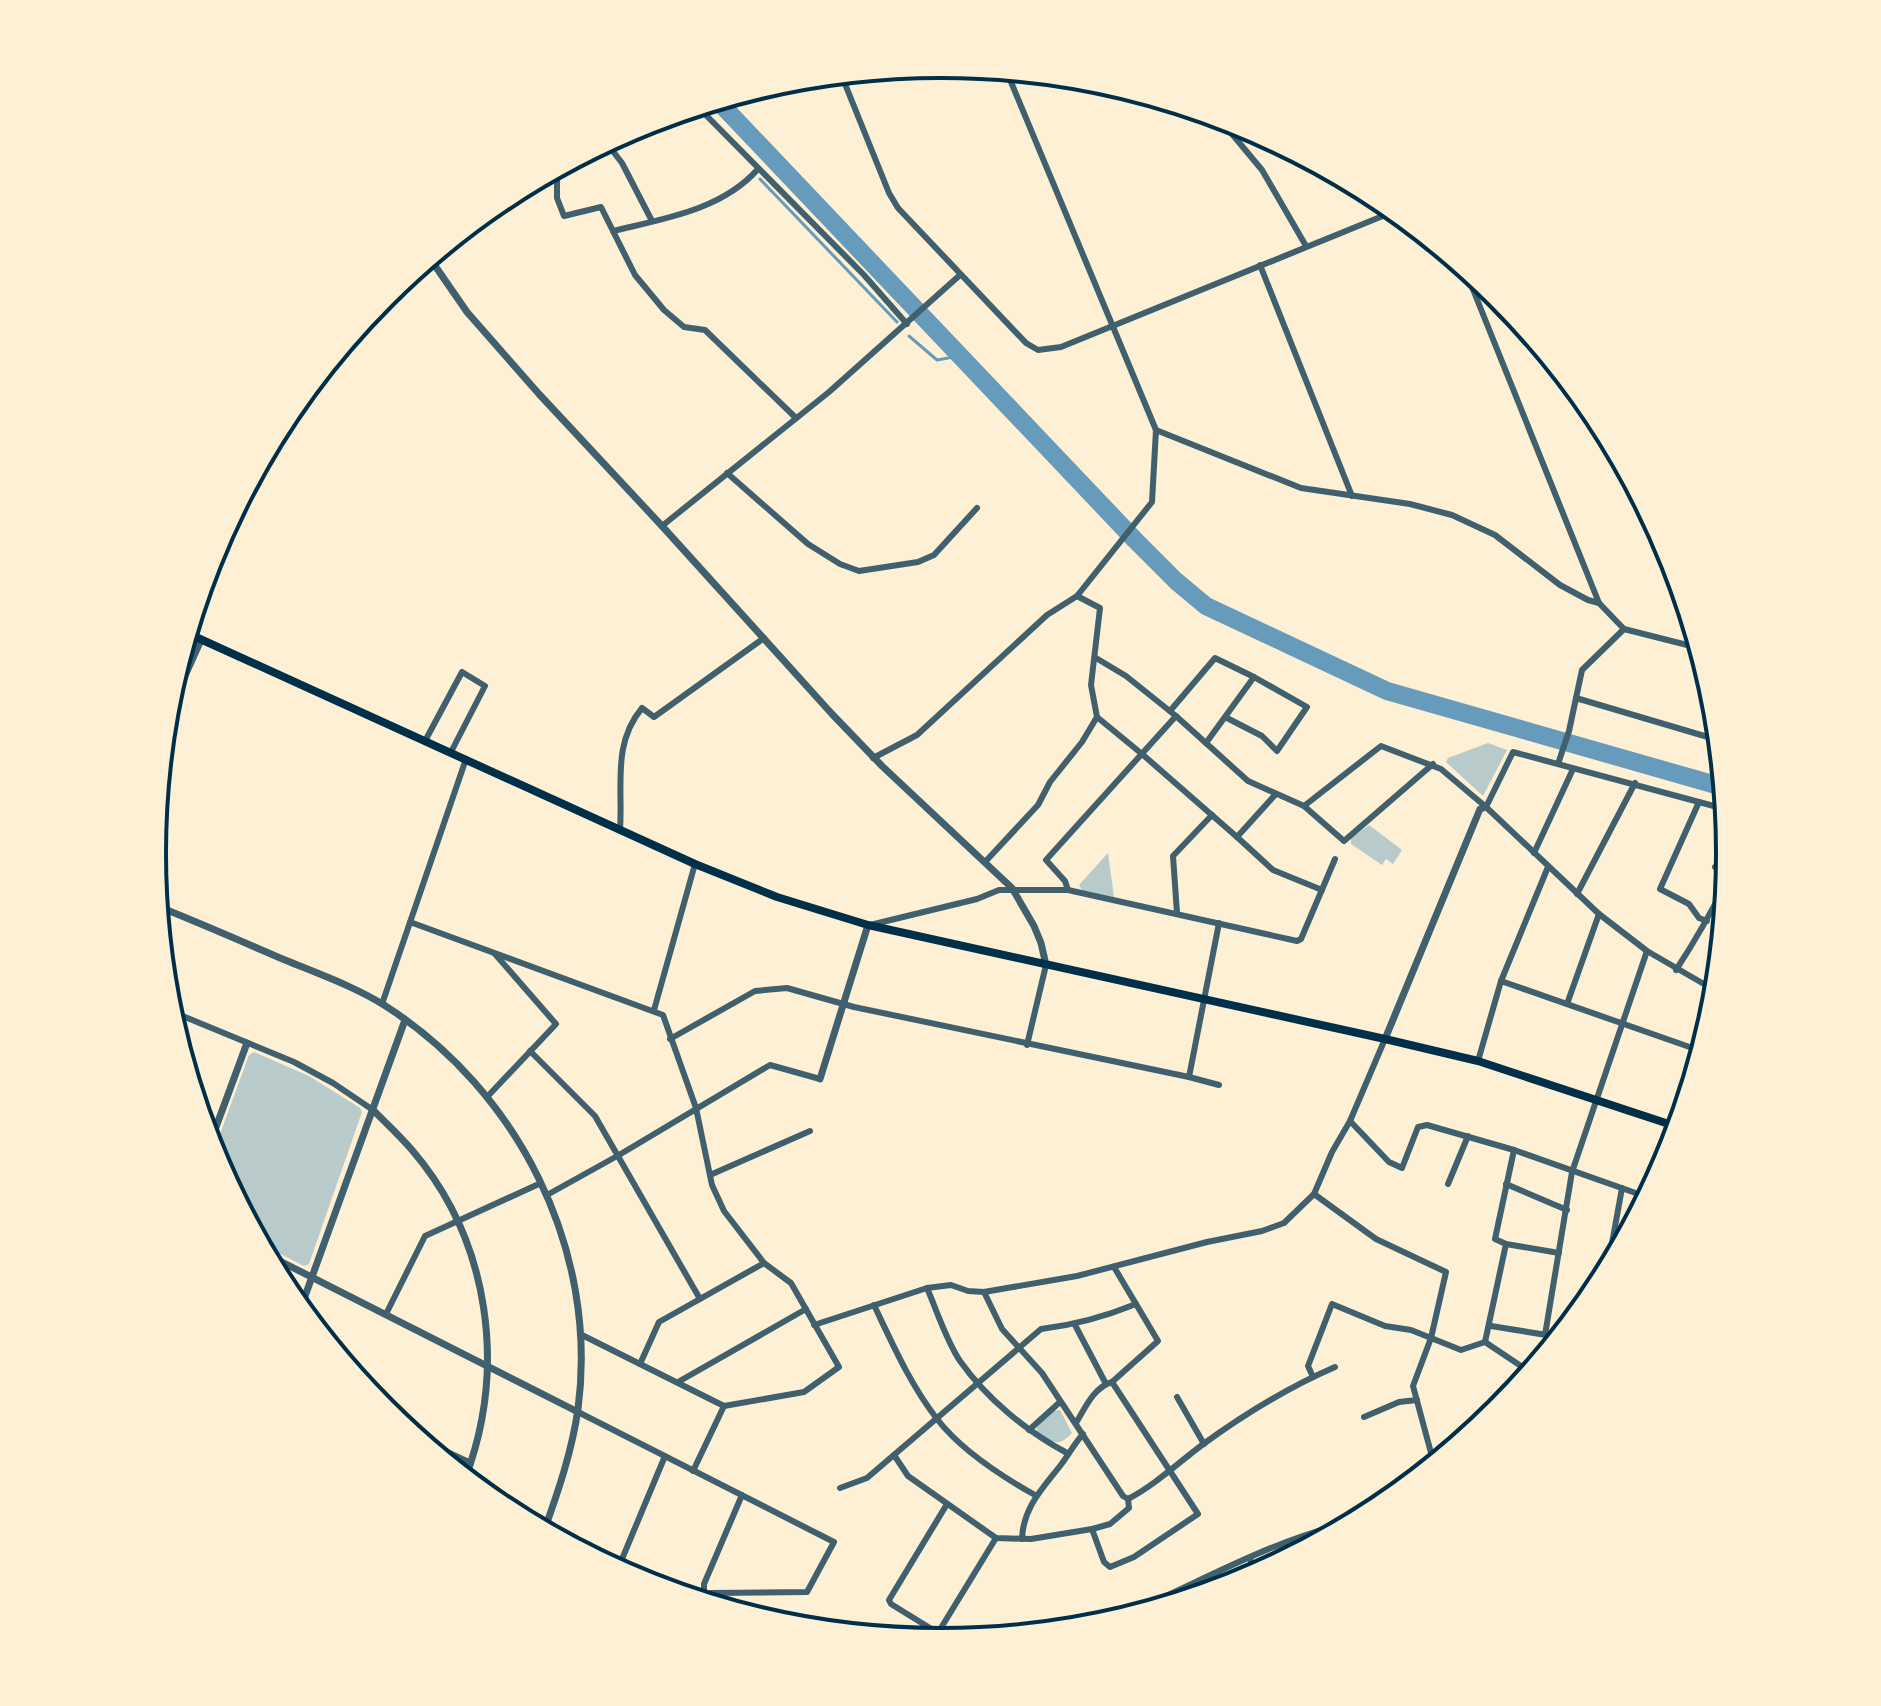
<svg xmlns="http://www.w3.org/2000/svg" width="1881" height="1706" font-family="Cabin,sans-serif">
  <rect width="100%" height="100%" fill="#fdf0d5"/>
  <g fill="#b9caca">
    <path d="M1488 743 1507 750 1483 796 1446 762 1448 758Z"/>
    <path d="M1369 825 1402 850 1393 864 1386 859 1382 865 1351 844V838Z"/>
    <path d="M1108 853 1114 897 1082 890 1079 885Z"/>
    <path d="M254 1052 309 1076 360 1108 362 1112 309 1264 304 1266 259 1243 212 1156 249 1055Z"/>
    <path d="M1060 1410 1072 1433C1058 1448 1054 1442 1037 1433V1427L1053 1411Z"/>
  </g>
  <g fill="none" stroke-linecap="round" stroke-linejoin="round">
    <g stroke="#669bbc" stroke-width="3">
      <path d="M760 179 897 322"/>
      <path d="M909 336 937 360 959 356"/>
    </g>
    <path stroke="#669bbc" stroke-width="18" d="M717 100 1134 539 1176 581 1206 606 1387 691 1723 787"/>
    <g stroke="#3f606c" stroke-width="6">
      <path d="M841 74 889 193 898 208 1026 343 1038 350 1061 347 1395 211"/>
      <path d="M697 106 864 275 907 324"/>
      <path d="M1217 116 1262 170 1306 246"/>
      <path d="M598 146 612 150 622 163 652 221"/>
      <path d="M557 168V198L564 216 601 207 635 275 664 310 684 327 705 330 796 418"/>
      <path d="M613 231C663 219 722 210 758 169"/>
      <path d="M1260 265 1352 496"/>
      <path d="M1464 267 1599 603 1624 629 1699 648"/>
      <path d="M1156 430 1301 488 1410 504 1452 515 1495 535 1560 585 1588 600 1599 603"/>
      <path d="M727 473 808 544 840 564 859 571 918 562 934 555 977 508"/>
      <path d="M662 526 829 392 960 275"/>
      <path d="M1096 658 1126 676 1176 716 1248 781 1304 806 1344 841 1433 764"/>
      <path d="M1576 698 1718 740"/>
      <path d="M1170 711 1215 658 1254 677"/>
      <path d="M1097 717 1142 754 1237 837"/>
      <path d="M425 741 462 672 485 686 451 752"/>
      <path d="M1206 743 1254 677 1307 707 1277 751 1262 736 1225 717"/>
      <path d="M873 758 917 735 1047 615 1077 596 1152 502 1156 430 1006 70"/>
      <path d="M1558 764 1569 731 1582 670 1624 629"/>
      <path d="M1275 795 1237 837 1273 870 1322 890"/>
      <path d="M1699 802 1660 889 1689 904 1699 918 1707 921"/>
      <path d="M1304 806 1381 746 1441 769 1486 807 1599 914 1647 951 1716 991"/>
      <path d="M1486 807 1513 752 1725 809"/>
      <path d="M620 830C623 786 612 744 642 708L654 717 764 638"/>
      <path d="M1534 853 1573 769"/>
      <path d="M985 862 1038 805 1050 782 1082 742 1097 717 1091 685 1100 608 1077 596"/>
      <path d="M1715 867 1727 874"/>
      <path d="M1068 890 1065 881 1046 860 1176 716"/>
      <path d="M1577 894 1635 783"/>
      <path d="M1177 913 1173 856 1212 815"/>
      <path d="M158 919 163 909"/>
      <path d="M410 922 663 1015 696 1108 712 1185 724 1211 764 1263 791 1283 839 1367 804 1392 724 1406 580 1334"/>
      <path d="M870 925 977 899 999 890H1068L1297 941 1301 939 1335 859"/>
      <path d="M1676 970C1695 941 1712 911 1727 881"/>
      <path d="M1501 981 1701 1051"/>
      <path d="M382 1004 466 759"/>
      <path d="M1567 1004 1599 914"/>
      <path d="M168 1010 294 1062 333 1083 373 1110"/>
      <path d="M654 1010 695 864"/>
      <path d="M175 1033 181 1016"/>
      <path d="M670 1039 755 991 787 988 854 1007 1189 1077 1219 1085"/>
      <path d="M1027 1045 1046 965"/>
      <path d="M530 1051 595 1116 700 1299"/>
      <path d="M1478 1061 1501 981 1548 867"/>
      <path d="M1189 1077 1219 923"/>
      <path d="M488 1096 556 1024 495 954"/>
      <path d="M1350 1121 1389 1162 1402 1168 1418 1127 1427 1125 1514 1150"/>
      <path d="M710 1175 810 1131"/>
      <path d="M1448 1184 1468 1136"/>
      <path d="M1506 1184 1567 1210"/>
      <path d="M1314 1194 1376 1239 1446 1272 1431 1338 1413 1386 1434 1464"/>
      <path d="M547 1195 619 1155 770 1065 820 1079"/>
      <path d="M1559 1253 1506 1244 1495 1239 1514 1150 1647 1197"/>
      <path d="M1607 1271 1622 1188"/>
      <path d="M927 1288C937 1311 946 1340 960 1361 987 1399 1026 1431 1067 1453"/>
      <path d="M984 1292 1002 1329 1042 1373 1123 1496 1128 1499C1155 1485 1178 1463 1202 1445 1243 1415 1289 1387 1335 1367"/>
      <path d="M874 1305C893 1345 910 1384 937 1419 961 1450 1001 1476 1035 1495"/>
      <path d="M386 1314 425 1236 541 1183"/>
      <path d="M814 1325 927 1288 951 1285 968 1291 984 1292 1077 1276 1207 1242 1262 1231 1284 1223 1314 1194 1332 1152 1350 1121 1385 1039"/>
      <path d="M1075 1325 1106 1384"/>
      <path d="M1491 1326 1559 1337"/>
      <path d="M1545 1335 1572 1172 1647 951"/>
      <path d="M1485 1342 1506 1244"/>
      <path d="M640 1364 659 1322 764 1263"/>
      <path d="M1313 1377 1308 1366 1332 1304 1385 1326 1411 1330 1461 1350 1485 1342 1530 1372"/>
      <path d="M678 1382 806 1309"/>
      <path d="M1177 1397 1204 1444"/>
      <path d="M578 1412 834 1542 807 1592 711 1593 693 1598"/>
      <path d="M1364 1417 1399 1402 1417 1400"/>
      <path d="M1076 1423C1085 1408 1094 1387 1112 1382L1158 1341 1114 1267"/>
      <path d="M1029 1430 1060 1402"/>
      <path d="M413 1436 471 1463"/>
      <path d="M894 1455 908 1476 996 1538 1031 1539 1092 1529 1110 1524 1129 1508 1128 1499"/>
      <path d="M693 1471 724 1406"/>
      <path d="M840 1488 867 1478 1041 1329C1075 1325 1104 1317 1136 1304"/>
      <path d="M1092 1529 1104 1562 1110 1567 1134 1557 1198 1514 1112 1382"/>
      <path d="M1022 1539C1023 1508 1042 1489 1060 1466 1068 1456 1074 1444 1083 1434"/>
      <path d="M1250 1558 1254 1575"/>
      <path d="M617 1571 665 1456"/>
      <path d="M1190 1585 1195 1596"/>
      <path d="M704 1595V1584L742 1495"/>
      <path d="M1143 1612 1160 1599C1224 1569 1286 1536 1356 1521"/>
      <path d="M938 1633 891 1604 889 1600 947 1504"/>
      <path d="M933 1641 996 1538"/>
    </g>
    <g stroke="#3f606c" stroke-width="7">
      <path d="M429 257 467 312 539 394 662 526 832 714 882 766 1012 888 1034 926 1041 943 1046 965"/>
      <path d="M165 720 201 640"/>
      <path d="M157 906C200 923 243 942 285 960 319 974 353 986 384 1005 518 1090 599 1250 578 1409 572 1451 558 1492 544 1531"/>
      <path d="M1385 1039 1480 809 1486 807"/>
      <path d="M820 1079 868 925"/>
      <path d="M373 1110C386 1123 400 1136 412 1150 490 1241 507 1368 465 1479"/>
      <path d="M209 1146 247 1043"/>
      <path d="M264 1253 578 1412"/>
      <path d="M300 1310 405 1020"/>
    </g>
    <path stroke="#003049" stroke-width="8" d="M187 633 695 864 777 897 868 925 1385 1039 1478 1061 1678 1127"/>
  </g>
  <path d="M0 0H1881V1706H0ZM166 853a775 775 0 1 1 1550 0a775 775 0 1 1-1550 0Z" fill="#fdf0d5" fill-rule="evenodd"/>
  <path fill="none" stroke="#003049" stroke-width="4" d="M166 853a775 775 0 1 1 1550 0a775 775 0 1 1-1550 0Z"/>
</svg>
